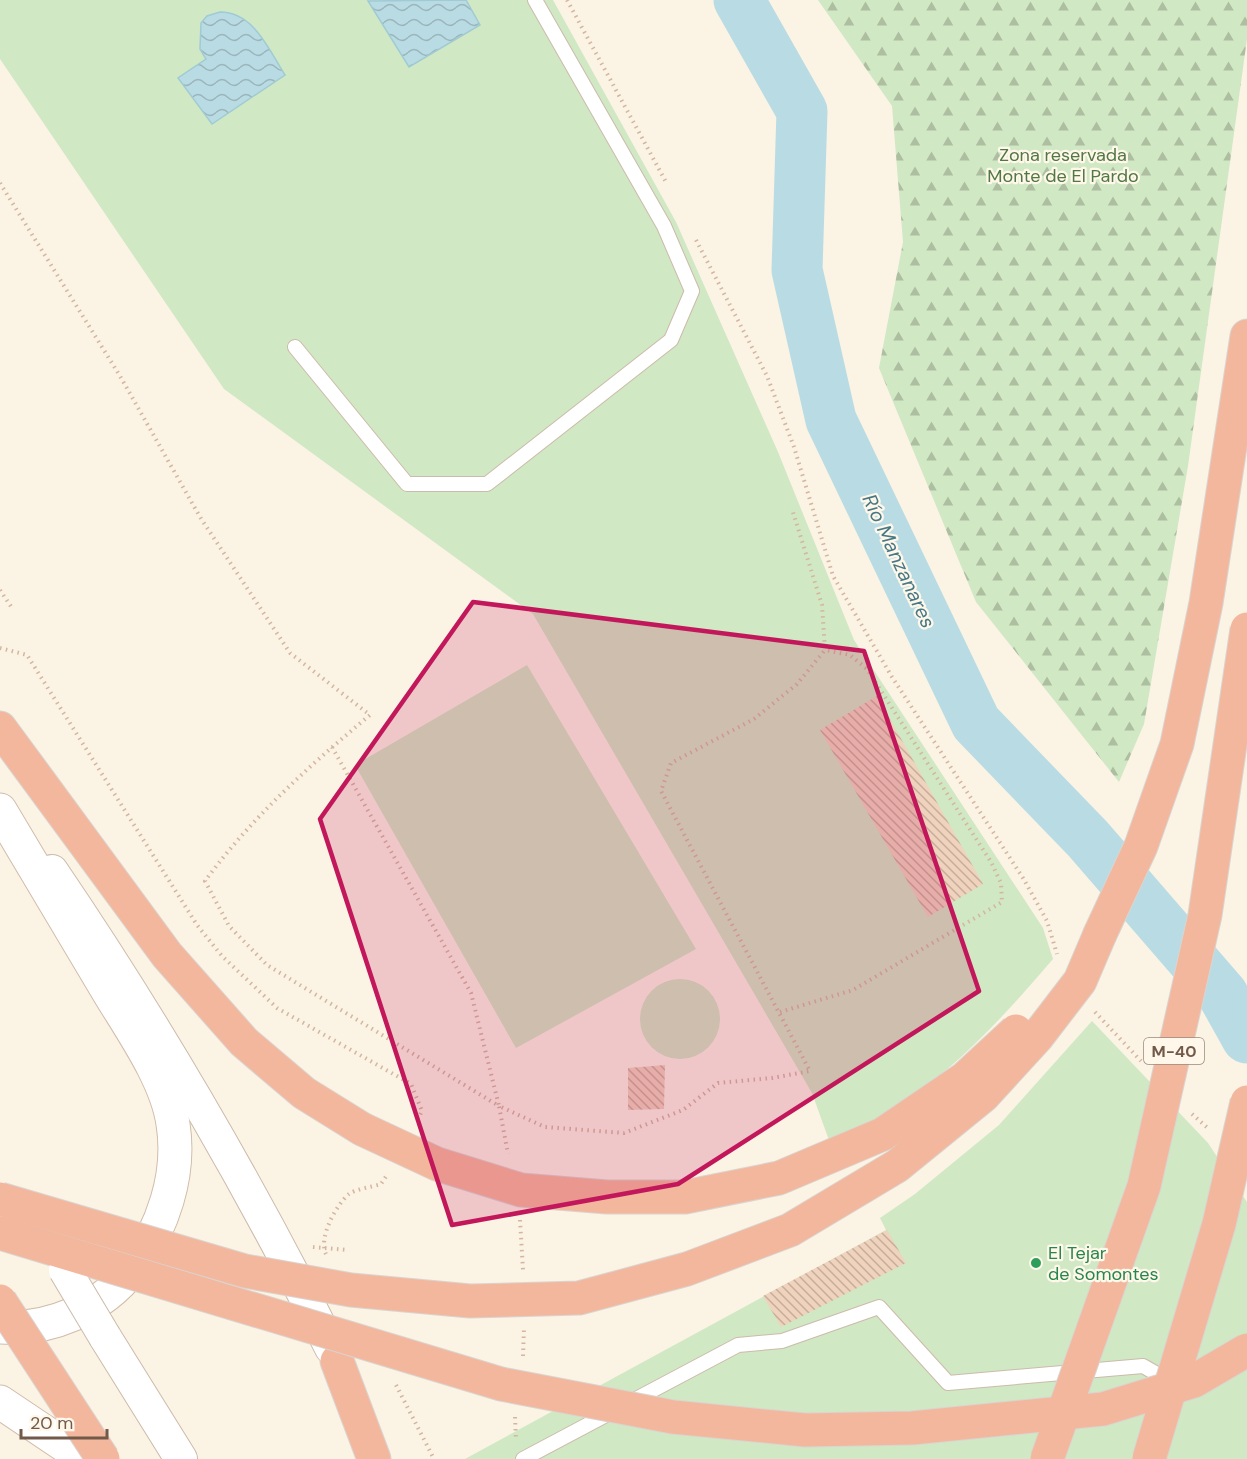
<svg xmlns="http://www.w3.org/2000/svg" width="1247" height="1459" font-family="'DM Sans',sans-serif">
  <defs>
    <pattern id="forest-firs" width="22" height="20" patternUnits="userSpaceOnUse" patternTransform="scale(1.5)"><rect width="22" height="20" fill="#d0e8c3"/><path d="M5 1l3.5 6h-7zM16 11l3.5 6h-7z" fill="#adbfa0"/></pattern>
    <pattern id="water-waves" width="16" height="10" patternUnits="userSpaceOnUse" patternTransform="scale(1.5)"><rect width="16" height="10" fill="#b9dce4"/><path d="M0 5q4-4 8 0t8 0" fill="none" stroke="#9bb5bb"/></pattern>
    <pattern id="building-back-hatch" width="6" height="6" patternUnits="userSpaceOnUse" patternTransform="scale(1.5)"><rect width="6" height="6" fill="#efd3bd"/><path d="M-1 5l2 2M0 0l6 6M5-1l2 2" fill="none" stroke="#c6ae9c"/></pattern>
  </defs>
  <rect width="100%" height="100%" fill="#fbf3e4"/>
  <path fill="url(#forest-firs)" d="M818 0H1247V39L1188 466 1144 724 1119 782 976 602 879 368 903 242 892 106Z"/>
  <g fill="#d0e8c3">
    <path d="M0 0H553L676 222 778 452 854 640 1043 928 1053 959C1001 1020 948 1077 880 1119 864 1128 846 1135 830 1143L812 1093 533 614 224 389 0 59Z"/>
    <path d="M527 665 696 949 516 1048 355 765Z"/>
    <circle cx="680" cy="1019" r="40"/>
    <path d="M1092 1021 1208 1143 1247 1202V1459H465L886 1230 880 1218 915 1194 999 1125Z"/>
  </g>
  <g fill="url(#water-waves)" stroke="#a0cbd5" stroke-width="1.5">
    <path d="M466 0 480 25 409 67 368 1Z"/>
    <path d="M220 12C254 12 269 50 285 75L212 124 178 78 206 59 200 49 201 23 207 16Z"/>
  </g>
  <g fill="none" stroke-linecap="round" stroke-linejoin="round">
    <path stroke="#b9dce4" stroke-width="51" d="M739 0 802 111 797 270 831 420 976 723 1088 839 1223 995 1247 1038"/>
  </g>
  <g fill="url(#building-back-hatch)">
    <path d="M877 696 983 884 928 917 820 730Z"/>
    <path d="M665 1065 664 1109 628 1110V1068Z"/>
    <path d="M887 1230 906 1263 781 1327 763 1296Z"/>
  </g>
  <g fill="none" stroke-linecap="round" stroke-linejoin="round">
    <defs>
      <g id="service">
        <path d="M295 347 407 484H487L671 340 692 291 664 226 535 0"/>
        <path d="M523 1459 738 1345 782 1341 879 1307 948 1383 1143 1366 1157 1374 1169 1388"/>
      </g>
      <g id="tertiary">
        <path d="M52 871C156 1024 248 1182 331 1348"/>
        <path d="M105 1337 181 1459"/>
      </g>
      <g id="secondary">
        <path d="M0 810C36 871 73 932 109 993 132 1031 167 1080 173 1124 181 1174 163 1229 132 1269 103 1308 49 1331 0 1327"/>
        <path d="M0 1402 85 1459"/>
      </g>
      <g id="motorway">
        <path d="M0 728 167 955 244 1042 304 1093 362 1129"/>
        <path d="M1100 934 1141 846 1177 744 1206 603 1247 336"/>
        <path d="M337 1361 374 1459"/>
      </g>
    </defs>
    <use href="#service" stroke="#ccbbab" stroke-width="16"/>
    <use href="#tertiary" stroke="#ccbbab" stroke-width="34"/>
    <use href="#secondary" stroke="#d1bdab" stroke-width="35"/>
    <use href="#motorway" stroke="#dad4d0" stroke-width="35"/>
    <g stroke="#d4b6a0" stroke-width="4" stroke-dasharray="1.5 4.5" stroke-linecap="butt">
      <path d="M567 0 666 182"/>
      <path d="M0 183 120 376 200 517 290 653 370 715C309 766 252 817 205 881L229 926 267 965 499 1106 508 1154"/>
      <path d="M696 240 767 376 794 447 833 576 892 677 1023 878 1047 921 1057 954"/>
      <path d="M0 590 12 608"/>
      <path d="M0 648 27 655 197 925 222 956 277 1008 411 1084 422 1111 417 1121"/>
      <path d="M332 747 471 993 499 1106 545 1127 624 1133 683 1110 718 1083 772 1078 810 1071 661 791 671 763 754 719 797 684 825 650 822 605 792 509"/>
      <path d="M780 1012 853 990 1002 902 1001 883 991 862 867 669 850 655 825 650"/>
      <path d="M1095 1012 1141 1061"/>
      <path d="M1192 1114 1209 1129"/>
      <path d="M520 1220 523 1270"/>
      <path d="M313 1247 348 1250"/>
      <path d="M326 1254C318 1238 336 1205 349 1194 356 1189 372 1187 381 1184L387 1175"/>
      <path d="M523 1356 524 1328"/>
      <path d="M396 1385 434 1459"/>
      <path d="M515 1417 516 1440"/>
    </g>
    <use href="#service" stroke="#fff" stroke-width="14"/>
    <use href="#tertiary" stroke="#fff" stroke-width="32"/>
    <use href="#secondary" stroke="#fff" stroke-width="33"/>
    <use href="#motorway" stroke="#f3b79d" stroke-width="33"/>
    <defs>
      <path id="tertiary-bridge" d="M65 1270 105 1337"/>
      <g id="motorway-bridge">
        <path d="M362 1129 437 1164 521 1190 607 1197H685L779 1178 883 1134 964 1079 1016 1031"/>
        <path d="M0 1199 245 1271 351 1290 470 1301 579 1298 687 1269 790 1230 897 1166 983 1096 1037 1037 1080 981 1100 934"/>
        <path d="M0 1233 501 1384 673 1417 805 1430 912 1428 1103 1409 1194 1381 1247 1350"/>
        <path d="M0 1301 103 1459"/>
        <path d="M1047 1459 1144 1186 1205 915 1247 629"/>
        <path d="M1149 1459 1219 1224 1247 1102"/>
      </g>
    </defs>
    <use href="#tertiary-bridge" stroke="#ccbbab" stroke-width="34" stroke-linecap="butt"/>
    <use href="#motorway-bridge" stroke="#dad4d0" stroke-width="35" stroke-linecap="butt"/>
    <use href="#tertiary-bridge" stroke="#fff" stroke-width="32"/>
    <use href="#motorway-bridge" stroke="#f3b79d" stroke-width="33"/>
  </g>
  <path fill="#c2185b" fill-opacity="0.2" stroke="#c2185b" stroke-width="4.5" stroke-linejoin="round" d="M473 602 864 651 979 991 678 1184 452 1225 320 819Z"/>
  <circle fill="#2e9e5b" stroke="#fef7ea" stroke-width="2" cx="1036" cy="1263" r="6"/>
  <g text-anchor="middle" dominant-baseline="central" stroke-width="4.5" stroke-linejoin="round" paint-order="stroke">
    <rect fill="#fef7ea" stroke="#9c897b" stroke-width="1.5" x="1144" y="1038" width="60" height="26" rx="4.5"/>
    <g font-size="16" font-weight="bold" fill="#725a4b">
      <text x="1174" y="1051">M-40</text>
    </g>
    <g font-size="18" fill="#517843" stroke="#fef7ea">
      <text x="1063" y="155">Zona reservada<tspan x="1063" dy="21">Monte de El Pardo</tspan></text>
    </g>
    <g font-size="18" fill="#27864d" stroke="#fef7ea" text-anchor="start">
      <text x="1048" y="1253">El Tejar<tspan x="1048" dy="21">de Somontes</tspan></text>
    </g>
    <g font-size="20" font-style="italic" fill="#467885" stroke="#fef7ea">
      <text transform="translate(899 561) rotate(65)">Río Manzanares</text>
    </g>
  </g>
  <path d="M21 1429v9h86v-9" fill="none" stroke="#725a4b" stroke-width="3"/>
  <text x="30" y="1429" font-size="18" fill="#725a4b" stroke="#fef7ea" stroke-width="4.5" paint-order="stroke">20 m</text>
</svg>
